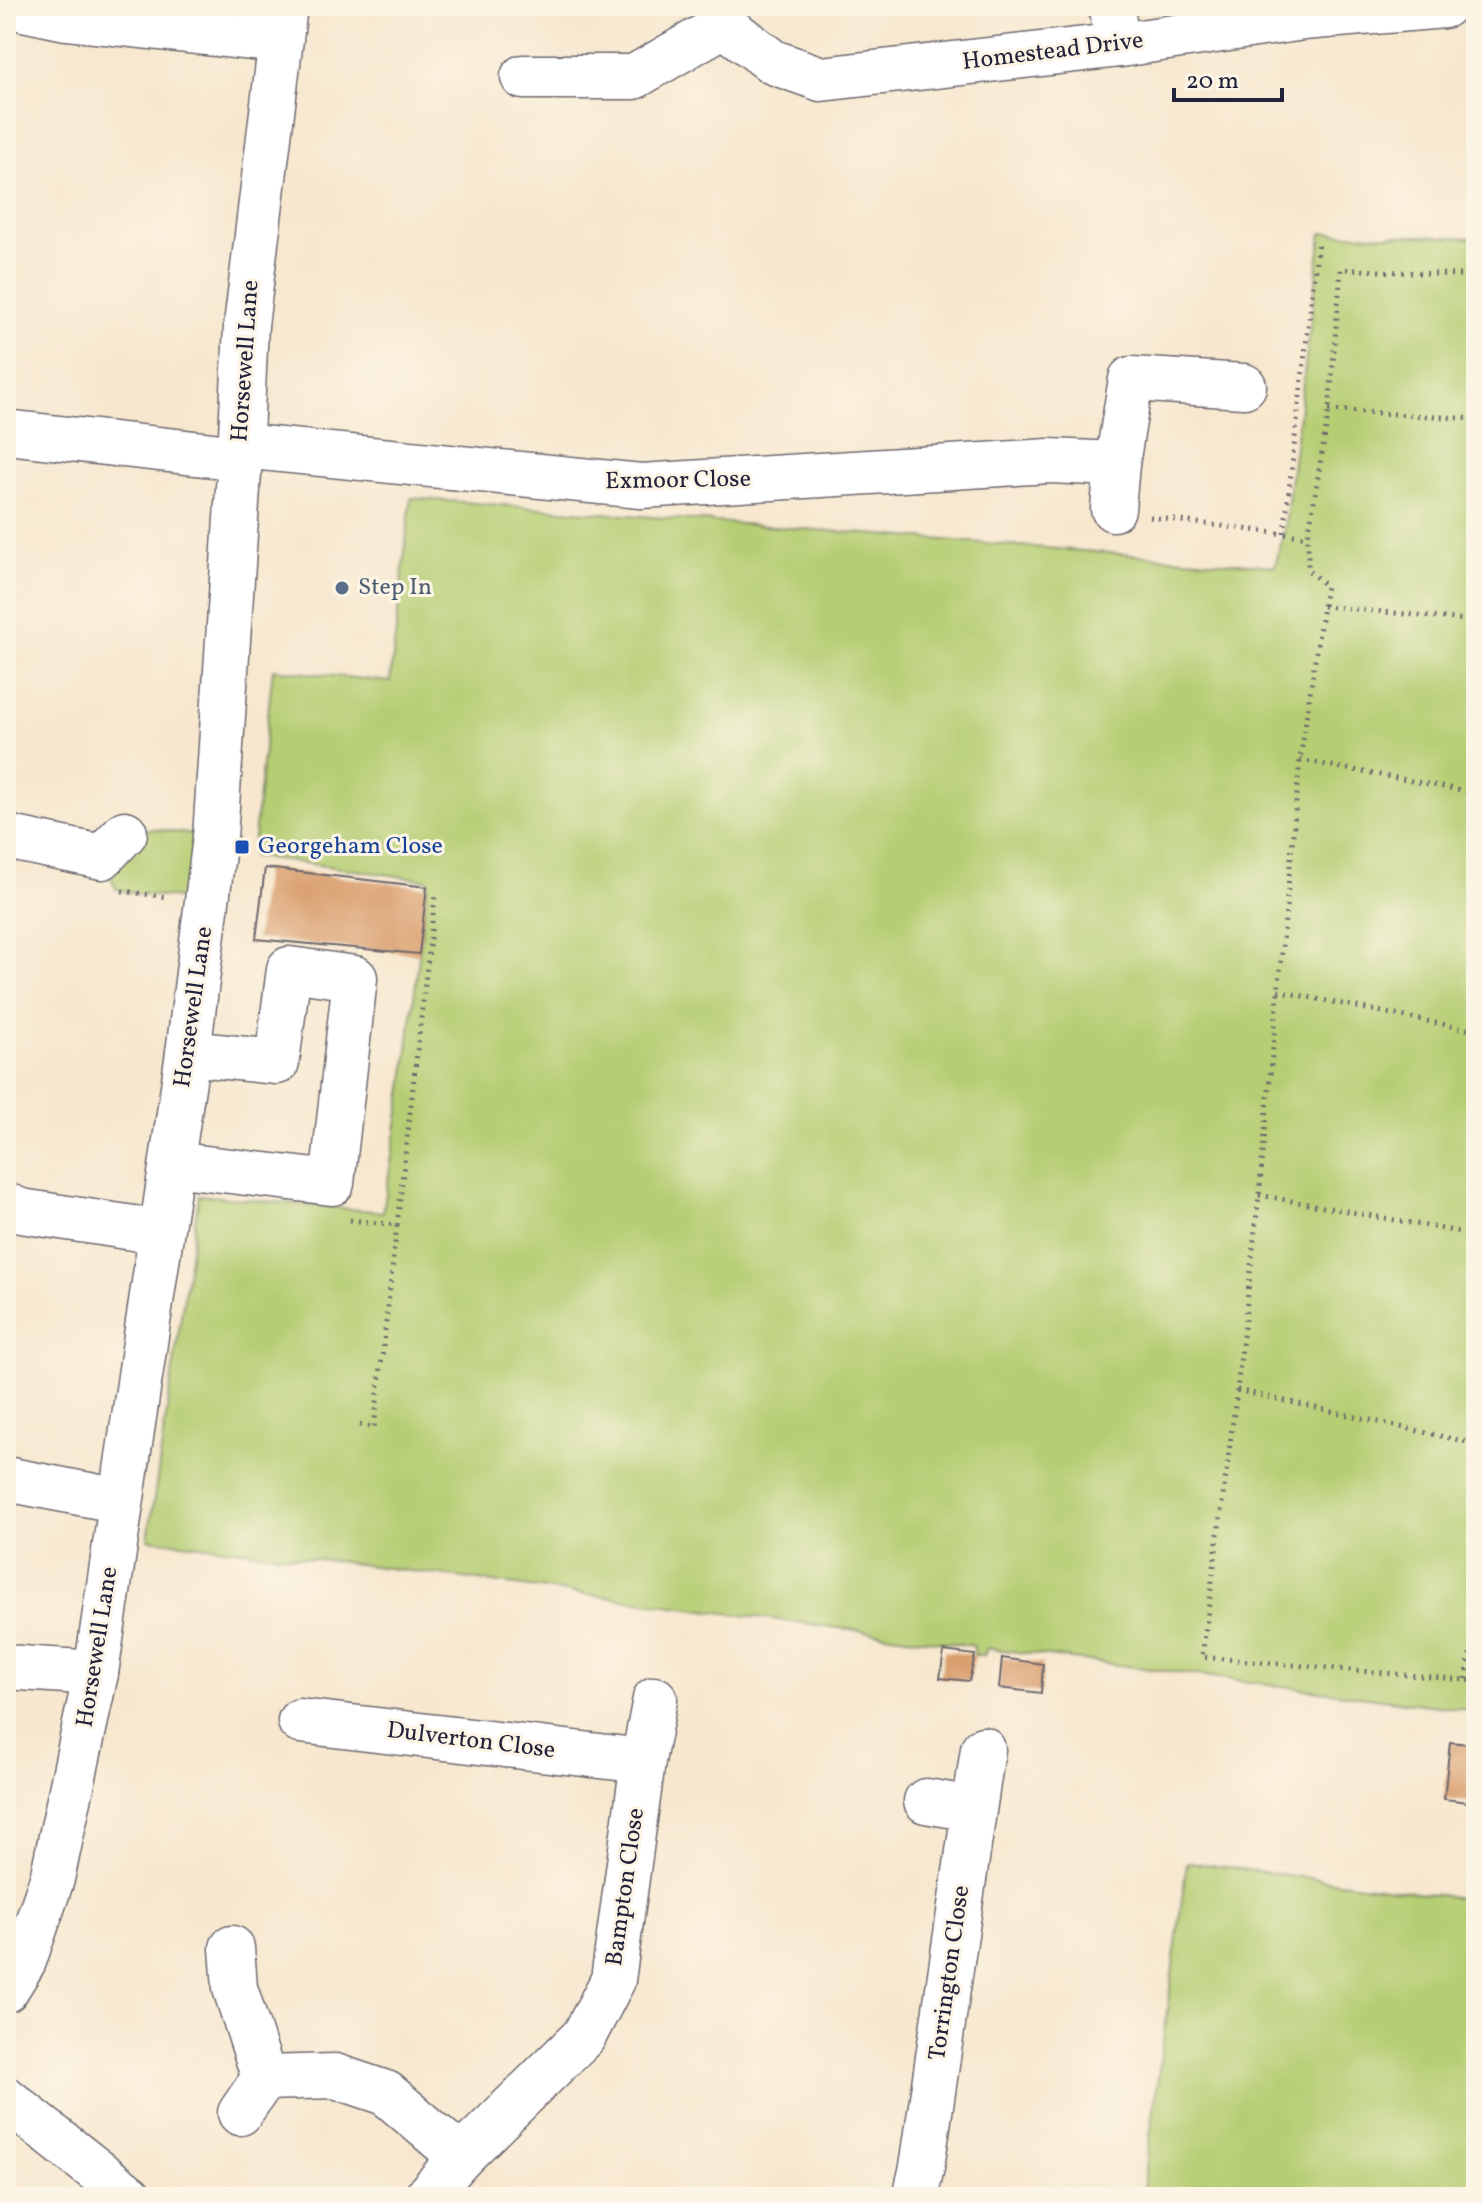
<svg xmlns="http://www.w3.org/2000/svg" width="1482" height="2203" font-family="Vollkorn,serif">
  <rect width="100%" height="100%" fill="#fcf5e5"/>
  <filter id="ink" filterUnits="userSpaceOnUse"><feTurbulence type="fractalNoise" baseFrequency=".0125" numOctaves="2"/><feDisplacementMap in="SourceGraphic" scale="16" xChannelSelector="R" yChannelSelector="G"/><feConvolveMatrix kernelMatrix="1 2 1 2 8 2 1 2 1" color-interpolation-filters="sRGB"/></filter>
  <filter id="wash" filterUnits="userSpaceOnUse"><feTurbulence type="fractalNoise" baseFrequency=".006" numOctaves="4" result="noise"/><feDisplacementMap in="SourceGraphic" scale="32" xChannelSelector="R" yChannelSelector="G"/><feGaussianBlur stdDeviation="1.8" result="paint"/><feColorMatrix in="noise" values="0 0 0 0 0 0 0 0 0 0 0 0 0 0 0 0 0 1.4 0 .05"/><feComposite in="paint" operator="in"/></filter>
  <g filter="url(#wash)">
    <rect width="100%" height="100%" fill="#f7e7ce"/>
    <g fill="#b6ce73" stroke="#6c7857" stroke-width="2">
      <path d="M1322 233 1476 238V1711L987 1648 984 1656 974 1655V1646L343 1562 148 1539 199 1195 383 1212 404 1082 428 880 252 856 273 669 390 682 411 498 1275 566 1284 533Z"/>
      <path d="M154 829 215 837 208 901 138 894 116 889 102 857 125 833Z"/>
      <path d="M1187 1862 1476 1900V2197H1142Z"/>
    </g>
    <g id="blocks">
      <g fill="#d99e6d">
        <path d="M265 868 427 887 419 954 256 939Z"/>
        <path d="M944 1651 975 1655 969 1681 940 1678Z"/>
        <path d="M1002 1658 1043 1664 1041 1693 999 1688Z"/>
        <path d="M1450 1742 1476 1745V1803L1444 1799Z"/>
      </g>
    </g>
  </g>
  <g filter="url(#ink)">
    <use href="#blocks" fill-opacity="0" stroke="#6d676e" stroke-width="2"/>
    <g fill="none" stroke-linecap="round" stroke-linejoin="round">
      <defs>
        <g id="minor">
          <path d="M9 6 66 18 280 41"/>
          <path d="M718 6 724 25 773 62 821 79 1120 45 1303 18 1444 6"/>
          <path d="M1110 6 1120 45"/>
          <path d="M523 77H634L724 25"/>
          <path d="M6 432 240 458"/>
          <path d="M241 446 641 486 1049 461 1117 464 1131 379 1244 386"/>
          <path d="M1113 509 1117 464"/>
          <path d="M6 837 102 857 125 833"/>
          <path d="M172 1164 332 1183 355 978 289 969 277 1062 188 1053"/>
          <path d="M6 1205 21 1211 160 1232"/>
          <path d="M6 1479 121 1501"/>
          <path d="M6 1667 96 1673"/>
          <path d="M300 1721 643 1761"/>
          <path d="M926 1801 973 1809"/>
          <path d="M232 1948 235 1988 264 2078 240 2113"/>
          <path d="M6 1990 24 1961 52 1879 96 1673 188 1053 215 837 240 458 246 325 285 6"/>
          <path d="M264 2078 335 2076 386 2093 461 2157"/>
          <path d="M6 2099 130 2197"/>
          <path d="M426 2197 461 2157 584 2036 613 1980 643 1761 655 1699"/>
          <path d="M915 2197 922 2167 983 1749"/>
        </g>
      </defs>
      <use href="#minor" stroke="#6d676e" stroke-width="47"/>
      <g stroke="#6d676e" stroke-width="5" stroke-dasharray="2 6" stroke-linecap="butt">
        <path d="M1476 276 1341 269 1329 410 1308 537V570L1326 586 1300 760 1259 1195 1237 1390 1202 1657 1476 1681"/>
        <path d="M1329 410 1476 419"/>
        <path d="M1150 517 1308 537"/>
        <path d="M1284 533 1318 242"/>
        <path d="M1323 606 1476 621"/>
        <path d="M1300 760 1476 793"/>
        <path d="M122 891 167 897"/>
        <path d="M1278 991 1476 1031"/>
        <path d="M1259 1195 1476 1235"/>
        <path d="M350 1220 397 1225 374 1428 360 1425"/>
        <path d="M397 1225 435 897"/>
        <path d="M1237 1390 1476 1444"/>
        <path d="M1466 1679 1476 1617"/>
      </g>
      <use href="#minor" stroke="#fff" stroke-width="44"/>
    </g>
  </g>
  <circle fill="#5c6f8a" stroke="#fcf5e5" stroke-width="3" cx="342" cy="588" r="8"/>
  <rect fill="#1a4fb4" stroke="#fcf5e5" stroke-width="3" x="234" y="839" width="16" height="16" rx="4"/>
  <g text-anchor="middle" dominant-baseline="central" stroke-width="6" stroke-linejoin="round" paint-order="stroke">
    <g font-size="24" fill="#22223b" stroke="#fcf5e5">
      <text transform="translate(1053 52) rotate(-7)">Homestead Drive</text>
      <text transform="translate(246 361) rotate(-86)">Horsewell Lane</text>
      <text transform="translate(678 481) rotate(-1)">Exmoor Close</text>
      <text transform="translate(194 1007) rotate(-82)">Horsewell Lane</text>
      <text transform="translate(98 1647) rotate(-81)">Horsewell Lane</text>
      <text transform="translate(471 1741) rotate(7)">Dulverton Close</text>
      <text transform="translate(626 1887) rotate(-82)">Bampton Close</text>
      <text transform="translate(950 1973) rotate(-82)">Torrington Close</text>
    </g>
    <g font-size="24" fill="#4e5e75" stroke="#fcf5e5" text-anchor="start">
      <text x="358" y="588">Step In</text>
    </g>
    <g font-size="24" fill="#164399" stroke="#fcf5e5" text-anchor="start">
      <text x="258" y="847">Georgeham Close</text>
    </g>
  </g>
  <rect width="1482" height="2203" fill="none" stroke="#fcf5e5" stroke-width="32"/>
  <path d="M1174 88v12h108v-12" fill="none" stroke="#22223b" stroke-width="4"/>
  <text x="1186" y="88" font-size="24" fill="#22223b" stroke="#fcf5e5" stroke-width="6" paint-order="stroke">20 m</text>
</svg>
